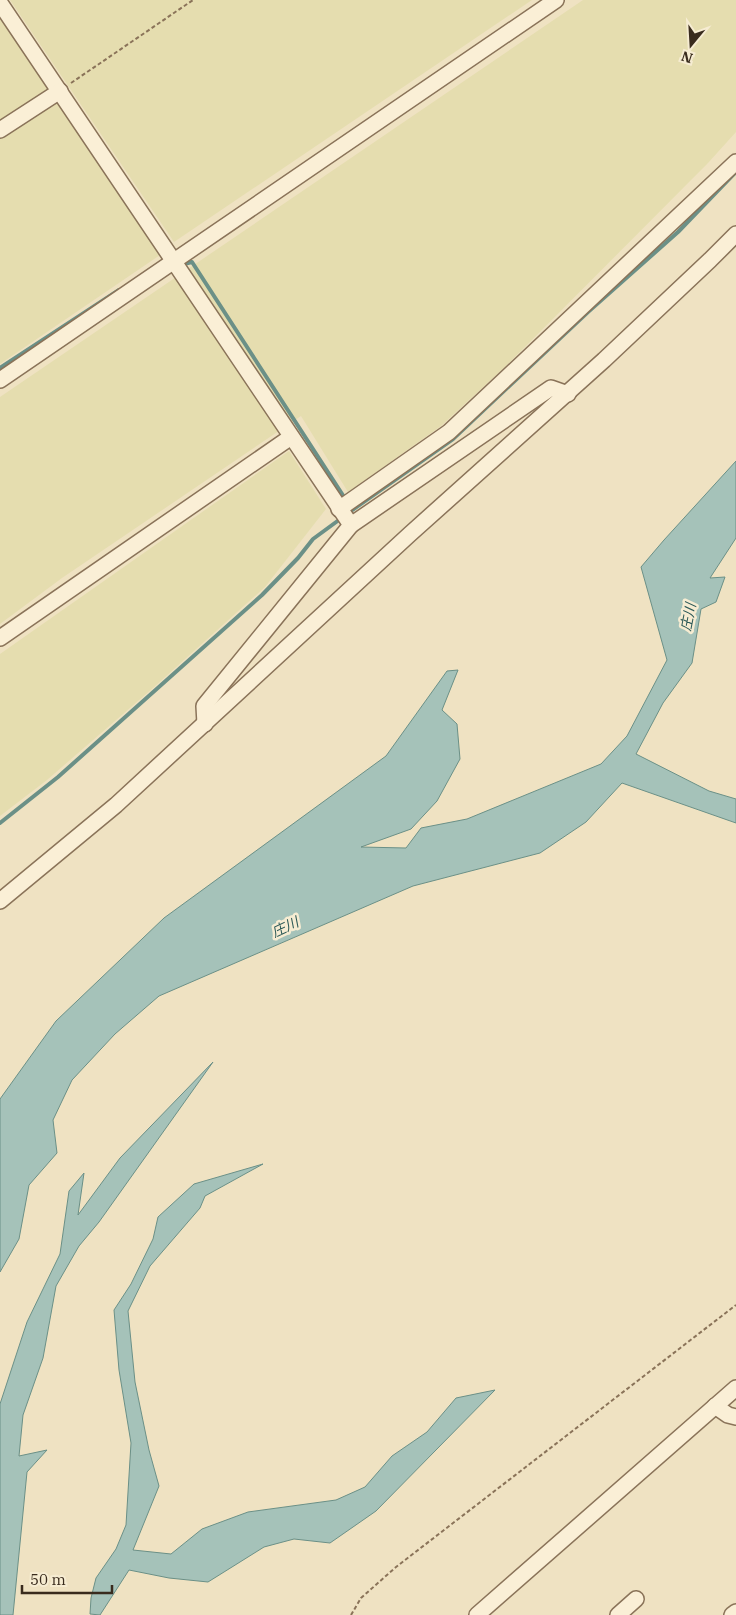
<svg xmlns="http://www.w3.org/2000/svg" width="736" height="1615" font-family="'IBM Plex Serif','Noto Sans JP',serif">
  <rect width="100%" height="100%" fill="#efe2c2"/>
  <g fill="#e5ddaf">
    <path d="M10 0H532L174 242Z"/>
    <path d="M583 0H736V132L708 163 506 366 441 426 348 492 301 416 62 578 0 624V397Z"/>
    <path d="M0 15 49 88 0 121Z"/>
    <path d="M55 97 160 255 0 364V134Z"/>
    <path d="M289 451 326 509 265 587 153 688 47 780 0 816V654Z"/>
  </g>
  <g fill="#a5c2b9" stroke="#6b9087">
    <path d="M736 461V538L710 578 725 577 716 602 701 609 692 663 663 703 636 754 709 791 736 799V823L622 783 586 822 540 853 413 886 159 996 115 1034 72 1080 53 1120 57 1153 29 1185 19 1239 0 1272V1099L56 1021 164 918 386 756 447 671 458 670 442 710 457 724 460 759 437 801 411 829 361 847 406 848 421 828 467 819 601 764 627 736 667 660 641 567 664 540Z"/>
    <path d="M213 1062 99 1222 79 1246 56 1286 43 1358 23 1415 19 1456 47 1450 27 1472 13 1615H0V1404L27 1322 60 1254 69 1191 84 1173 78 1215 120 1158Z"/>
    <path d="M263 1164 205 1196 200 1208 150 1266 128 1311 135 1382 149 1450 159 1486 133 1550 171 1554 202 1529 248 1512 336 1500 365 1487 392 1456 427 1432 456 1398 495 1390 376 1511 330 1543 294 1539 264 1547 208 1582 169 1578 129 1570 100 1615 90 1614 91 1598 96 1578 116 1549 126 1525 131 1443 119 1370 114 1310 131 1284 153 1239 158 1217 194 1184Z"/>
  </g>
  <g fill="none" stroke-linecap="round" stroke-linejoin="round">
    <g stroke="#6b9087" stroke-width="4">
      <path d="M180 265 192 262 346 500"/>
      <path d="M0 368 119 290"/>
      <path d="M348 513 453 439 588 312 678 232 735 173"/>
      <path d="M0 823 58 777 262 595 298 558 313 539 343 517"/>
    </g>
    <defs>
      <g id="minor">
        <path d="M0 3 351 525 204 706 205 724"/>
        <path d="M0 130 60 91"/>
        <path d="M0 380 556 0"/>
        <path d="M339 509 449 432 736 162"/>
        <path d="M351 525 551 388 568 394"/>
        <path d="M0 638 291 437"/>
        <path d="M0 901 116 805 410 534 604 360 710 260 736 234"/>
        <path d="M715 1406 728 1415 736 1417"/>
        <path d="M477 1615 736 1388"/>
        <path d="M618 1615 636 1599"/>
        <path d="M732 1615 736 1612"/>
      </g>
    </defs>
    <use href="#minor" stroke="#8a7359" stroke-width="18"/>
    <g stroke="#8a7359" stroke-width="2" stroke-dasharray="4 2.5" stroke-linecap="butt">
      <path d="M71 83 193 0"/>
      <path d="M351 1615 361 1598 396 1567 736 1305"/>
    </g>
    <use href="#minor" stroke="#faefd6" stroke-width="15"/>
  </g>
  <g text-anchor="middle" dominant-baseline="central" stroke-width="5" stroke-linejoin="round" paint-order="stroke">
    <g font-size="14" font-style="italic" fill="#2c5957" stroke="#f6ecd2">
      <text transform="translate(688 617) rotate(-79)">庄川</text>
      <text transform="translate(285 927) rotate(-25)">庄川</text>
    </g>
  </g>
  <g transform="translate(691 45) rotate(198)" stroke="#f6ecd2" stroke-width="4" paint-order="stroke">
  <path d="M0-4L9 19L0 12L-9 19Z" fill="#392b1d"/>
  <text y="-8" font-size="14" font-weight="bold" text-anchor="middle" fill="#392b1d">N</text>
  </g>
  <path d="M22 1585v8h90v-8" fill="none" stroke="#392b1d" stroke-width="2.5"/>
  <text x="30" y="1585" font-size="15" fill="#392b1d" stroke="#f6ecd2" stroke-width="4" paint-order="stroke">50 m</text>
</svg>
